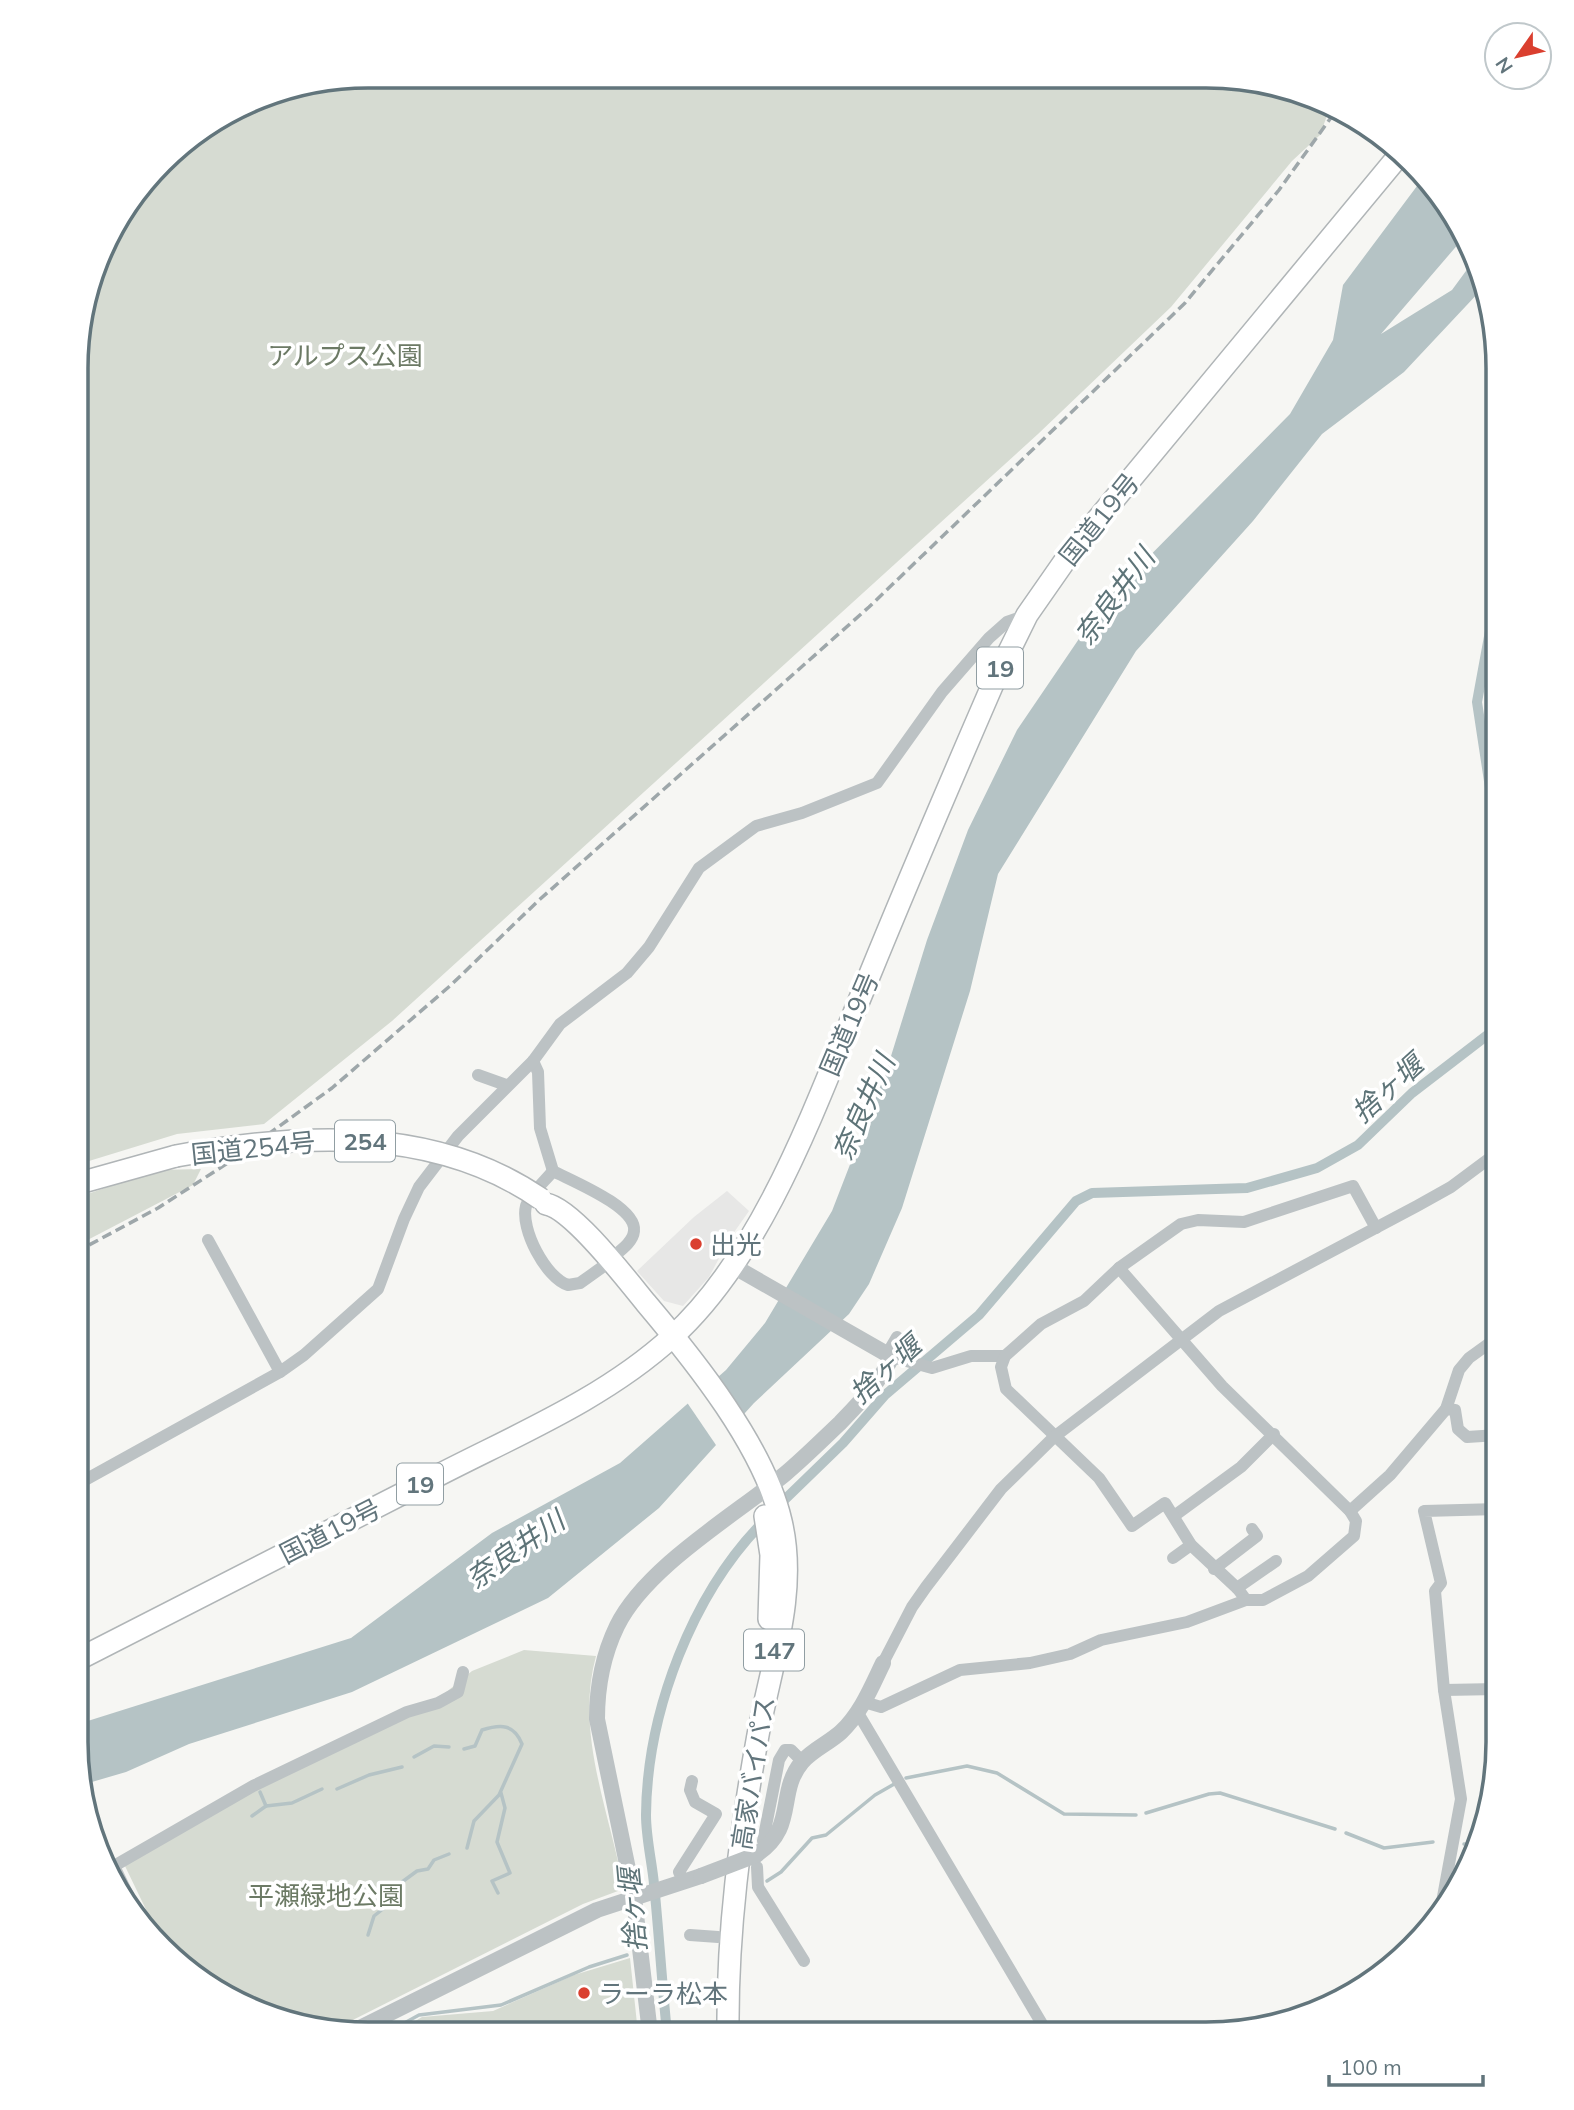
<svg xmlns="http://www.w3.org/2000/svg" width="1574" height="2110" font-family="Mulish,'Noto Sans JP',sans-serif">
  <rect width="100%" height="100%" fill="#f6f6f3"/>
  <path fill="#e7e7e6" d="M727 1191 749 1211 730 1238 709 1277 683 1306 664 1301 637 1271 694 1217Z"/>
  <g fill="#d6dbd2">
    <path d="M367 75 1245 78 1329 110 1320 135 1292 161 1171 307 1038 434 392 1021 264 1124 177 1134 76 1165 78 329 114 222 175 147 273 91Z"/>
    <path d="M201 1169 193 1185 76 1246V1198L157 1170Z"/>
    <path d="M524 1650 596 1656C575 1732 609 1810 623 1885L618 1891 583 1904 329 2032 205 1985 166 1951 124 1864 245 1794 398 1718 422 1712 472 1671Z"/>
    <path d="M630 1958 638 2033 397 2032 422 2017 493 2011 574 1975Z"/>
  </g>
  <path fill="#b5c3c5" d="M1426 174 1466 235 1381 334 1452 290 1474 260 1481 290 1404 372 1322 434 1253 521 1136 651 998 874 970 991 902 1208 869 1284 849 1314 754 1403 659 1508 548 1598 352 1692 189 1744 126 1772 85 1784 75 1743V1725L351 1638 492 1533 620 1463 726 1370 765 1323 832 1211 887 1069 927 940 968 830 1017 730 1104 602 1290 414 1333 340 1343 285Z"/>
  <path fill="#f6f6f3" d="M715 1375 746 1417 718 1448 686 1401Z"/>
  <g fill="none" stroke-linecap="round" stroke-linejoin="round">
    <g stroke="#b5c3c5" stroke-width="3.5">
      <path d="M464 1749 475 1746 482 1730C501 1724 514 1724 522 1744L499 1795 474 1821 467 1848"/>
      <path d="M414 1757 434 1746 449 1747"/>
      <path d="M906 1778 967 1766 997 1773 1064 1814 1136 1815"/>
      <path d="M337 1789 369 1775 402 1767"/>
      <path d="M260 1792 266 1806 292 1803 322 1789"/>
      <path d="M1146 1813 1209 1794 1220 1793 1335 1829"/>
      <path d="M252 1816 266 1806"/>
      <path d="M1346 1833 1384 1848 1433 1842"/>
      <path d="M1464 1844 1479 1845"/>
      <path d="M767 1881 781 1872 812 1838 826 1835 875 1795 896 1783"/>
      <path d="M402 1882 417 1871 428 1869 434 1860 449 1854"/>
      <path d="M498 1893 492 1881 510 1873 497 1842 505 1808 501 1793"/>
      <path d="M368 1935 374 1916 398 1897"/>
      <path d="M388 2032 419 2015 501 2005 589 1967 627 1955"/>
    </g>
    <g stroke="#b5c3c5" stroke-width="10">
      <path d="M1499 847 1477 702 1495 604 1499 551"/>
      <path d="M776 1508 843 1443 885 1395 979 1315 1076 1201 1092 1193 1247 1188 1317 1168 1358 1145 1412 1093 1494 1030 1498 1023"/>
      <path d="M667 2033C662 1984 659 1934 654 1884 652 1862 646 1838 646 1815 647 1712 692 1593 765 1520"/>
    </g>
    <defs>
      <g id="trunk">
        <path d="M76 1184 176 1156"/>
        <path d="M546 1204C573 1209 627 1280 646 1303 695 1361 764 1447 781 1521 798 1592 771 1665 758 1735 740 1834 727 1932 728 2033"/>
        <path d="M765 1516 771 1555 769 1619"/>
        <path d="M75 1661C195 1599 315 1538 435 1477 516 1435 604 1399 672 1337 767 1251 819 1095 868 979 908 881 950 783 992 686L1027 615 1073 549 1401 153"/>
      </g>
    </defs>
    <use href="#trunk" stroke="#b0b5b7" stroke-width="24"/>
    <g stroke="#bcc2c4" stroke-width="12">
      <path d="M533 1061 538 1072 540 1128 553 1171C572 1181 637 1207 634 1231 633 1243 618 1252 609 1260"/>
      <path d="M478 1075 506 1085"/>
      <path d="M553 1171C545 1181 530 1194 526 1206 520 1229 546 1278 568 1285L580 1283 601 1268"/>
      <path d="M208 1240 280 1372"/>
      <path d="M887 1354 897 1337"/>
      <path d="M892 1357 932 1368 971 1356H1005"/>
      <path d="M1446 1409 1455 1410 1458 1429 1467 1437 1498 1435"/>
      <path d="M76 1485 280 1372 304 1355 378 1289 404 1219 419 1187 458 1136 533 1061 560 1024 627 973 649 947 699 868 756 826 802 813 877 783 942 692 989 638 1007 622 1027 615"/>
      <path d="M1350 1511 1390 1475 1446 1409 1459 1370 1469 1358 1498 1337"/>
      <path d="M1174 1516 1241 1467 1274 1434"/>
      <path d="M1173 1558 1191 1545"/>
      <path d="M1214 1569 1257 1536 1252 1529"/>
      <path d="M1237 1588 1276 1561"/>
      <path d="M1246 1600 1238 1589 1191 1545 1165 1503 1132 1526 1099 1478 1006 1389 1001 1367 1005 1356 1041 1324 1084 1301 1119 1268 1181 1224 1198 1220 1244 1222 1353 1186 1376 1228"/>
      <path d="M883 1663 912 1607 926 1587 1001 1489 1054 1437 1219 1311 1417 1206 1451 1187 1498 1152"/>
      <path d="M1444 1690 1498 1689"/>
      <path d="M864 1702 881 1707 960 1670 1030 1663 1070 1654 1101 1640 1187 1622 1246 1600H1263L1308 1576 1354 1536 1356 1521 1350 1511 1222 1386 1119 1268"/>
      <path d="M858 1713 1048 2034"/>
      <path d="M763 1841 779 1760 785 1750H791L802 1761"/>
      <path d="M757 1867 758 1887 804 1961"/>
      <path d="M684 1882 679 1872 716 1814 695 1802 690 1790 692 1781"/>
      <path d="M1445 1910 1442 1902 1461 1799 1444 1690 1435 1591 1441 1583 1424 1511 1498 1509"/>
      <path d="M690 1935 718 1937"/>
      <path d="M148 1936 114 1866 253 1786 407 1712 438 1703 458 1692 463 1672"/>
    </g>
    <g stroke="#bcc2c4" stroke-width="16">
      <path d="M756 1855C798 1827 776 1793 802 1762 812 1750 829 1743 841 1732 861 1713 871 1688 883 1663"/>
      <path d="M352 2032 597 1910 701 1876"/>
      <path d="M650 2033 634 1898 597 1719C597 1687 603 1655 617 1626 646 1567 735 1515 785 1474 804 1458 822 1440 840 1423 860 1402 879 1383 892 1357L733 1266"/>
    </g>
    <use href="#trunk" stroke="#fff" stroke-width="21"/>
    <path stroke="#9ea7aa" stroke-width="3.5" stroke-dasharray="10 5" stroke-linecap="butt" d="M76 1252 158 1208 234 1159 332 1088 451 985 538 901 869 607 1185 303 1279 190 1335 112"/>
    <defs>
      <path id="trunk-bridge" d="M176 1156C299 1133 434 1125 541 1199"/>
    </defs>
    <use href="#trunk-bridge" stroke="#b0b5b7" stroke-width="24" stroke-linecap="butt"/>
    <path stroke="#bcc2c4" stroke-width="16" d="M701 1876 756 1855"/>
    <use href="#trunk-bridge" stroke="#fff" stroke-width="21"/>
  </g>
  <g fill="#da3f2f" stroke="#fff" stroke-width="2.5">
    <circle cx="696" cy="1244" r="7"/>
    <circle cx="584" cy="1993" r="7"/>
  </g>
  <g text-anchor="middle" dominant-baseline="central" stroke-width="7" stroke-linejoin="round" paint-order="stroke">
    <g fill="#fff" stroke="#919ea3" stroke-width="2">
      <rect x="977" y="647.5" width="46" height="41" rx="5"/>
      <rect x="335" y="1120.5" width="60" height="41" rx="5"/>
      <rect x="397" y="1463.5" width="46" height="41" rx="5"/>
      <rect x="744" y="1629.5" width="60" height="41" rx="5"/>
    </g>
    <g font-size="24" font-weight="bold" fill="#62757c">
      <text x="1000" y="668">19</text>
      <text x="365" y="1141">254</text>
      <text x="420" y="1484">19</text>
      <text x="774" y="1650">147</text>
    </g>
    <g font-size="26" fill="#6c7a65" stroke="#fff">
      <text x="345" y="355">アルプス公園</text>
      <text x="326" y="1895">平瀬緑地公園</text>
    </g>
    <g font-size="26" fill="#62757c" stroke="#fff">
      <text transform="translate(1099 519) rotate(-51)">国道19号</text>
      <text transform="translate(849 1024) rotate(-67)">国道19号</text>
      <text transform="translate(253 1148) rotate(-6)">国道254号</text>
      <text transform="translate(330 1531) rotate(-27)">国道19号</text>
      <text transform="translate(753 1773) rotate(-81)">高家バイパス</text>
    </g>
    <g font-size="26" fill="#62757c" stroke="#fff" text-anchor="start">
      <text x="710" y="1244">出光</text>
      <text x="598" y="1993">ラーラ松本</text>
    </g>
    <g font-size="28" font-style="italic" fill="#5e7478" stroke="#fff">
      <text transform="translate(1114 596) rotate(-53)">奈良井川</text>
      <text transform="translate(1387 1088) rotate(-42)">捨ヶ堰</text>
      <text transform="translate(863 1107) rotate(-66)">奈良井川</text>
      <text transform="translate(885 1369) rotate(-42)">捨ヶ堰</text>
      <text transform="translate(515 1549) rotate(-35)">奈良井川</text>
      <text transform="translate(632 1910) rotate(-95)">捨ヶ堰</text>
    </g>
  </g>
  <path d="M0 0H1574V2110H0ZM368 88H1206A280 280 0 0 1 1486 368V1742A280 280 0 0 1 1206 2022H368A280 280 0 0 1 88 1742V368A280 280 0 0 1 368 88Z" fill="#fff" fill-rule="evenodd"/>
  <path fill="none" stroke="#62757c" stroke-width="3.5" d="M368 88H1206A280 280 0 0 1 1486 368V1742A280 280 0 0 1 1206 2022H368A280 280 0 0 1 88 1742V368A280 280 0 0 1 368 88Z"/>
  <g transform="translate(1518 56) rotate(236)"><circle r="33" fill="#ffffff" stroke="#c0c8cb" stroke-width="2"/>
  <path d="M0-5L12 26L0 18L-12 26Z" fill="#da3f2f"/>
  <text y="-10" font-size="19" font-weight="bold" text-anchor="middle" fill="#62757c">N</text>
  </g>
  <path d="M1329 2075v10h154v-10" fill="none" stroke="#62757c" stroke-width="3.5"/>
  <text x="1340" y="2075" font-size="21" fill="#62757c" stroke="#ffffff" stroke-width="5" paint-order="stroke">100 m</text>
</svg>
